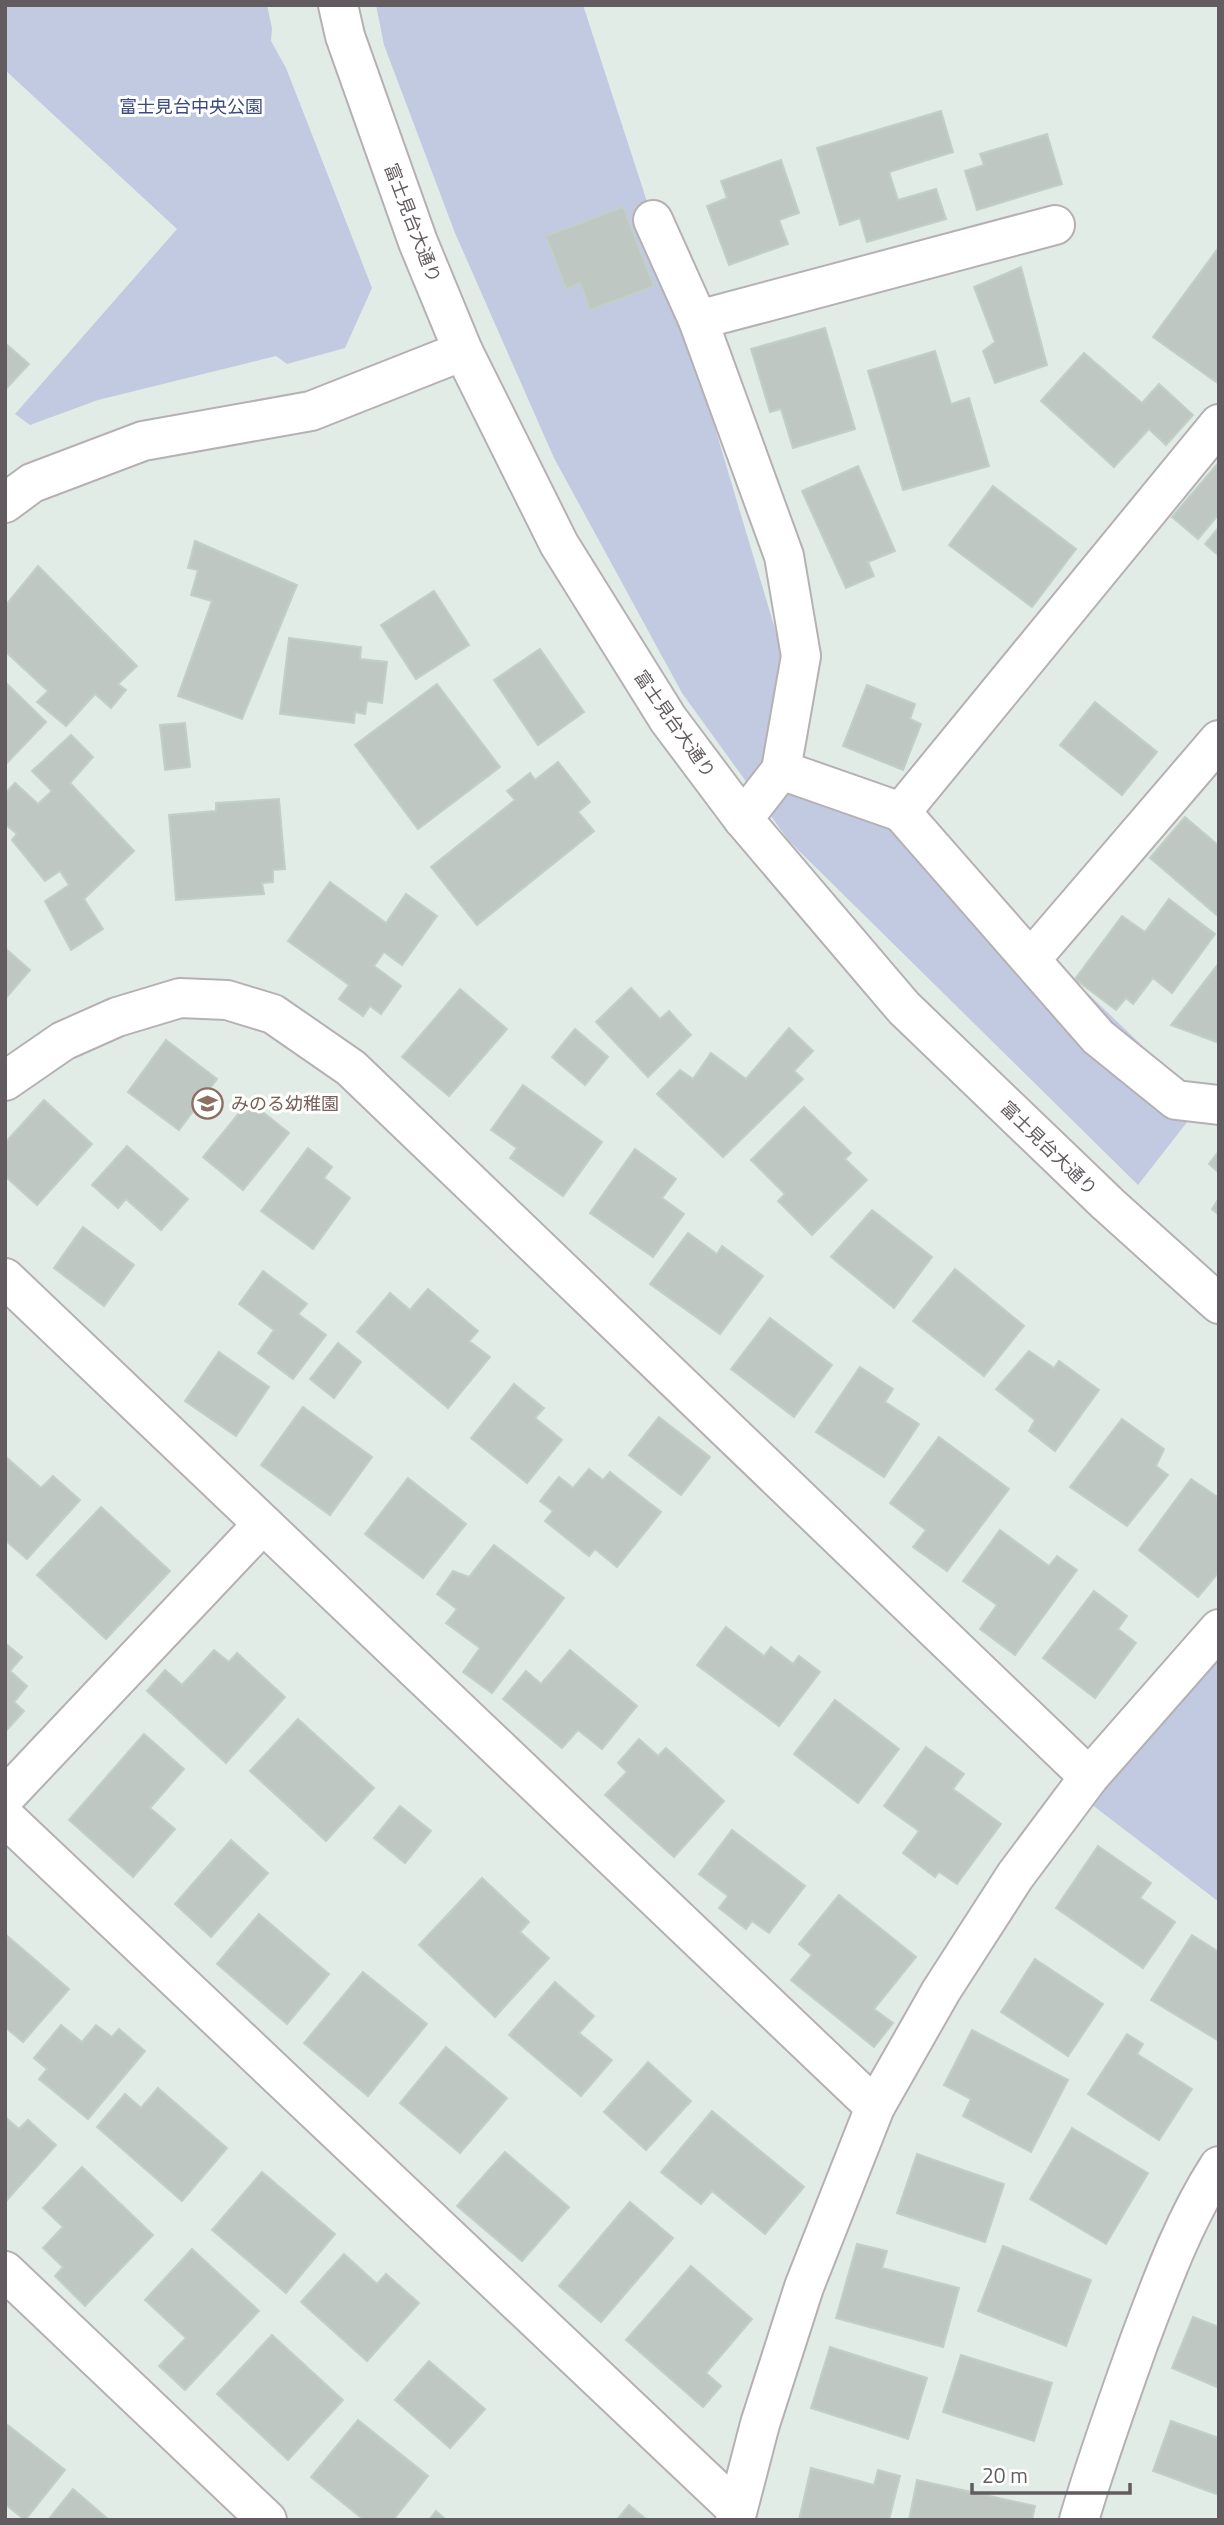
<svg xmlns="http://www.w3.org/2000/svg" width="1224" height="2525" font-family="'Titillium Web','Noto Sans JP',sans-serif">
  <rect width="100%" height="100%" fill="#e2ece7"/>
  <g fill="#c1cae1">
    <path d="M5 5H267L272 28 271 41 286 68 372 288 345 348 287 364 276 356 98 400 30 425 15 414 177 229 5 70Z"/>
    <path d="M376 5H583L653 220 781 649V770L914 827 1202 1103 1138 1185 789 841 682 693 554 458 455 233 384 45Z"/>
    <path d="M1219 1656V1902L1091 1804Z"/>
  </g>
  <g fill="#bfc7c2" stroke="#c1d0c7" stroke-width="2">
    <path d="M941 111 953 152 889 172 898 200 936 189 946 219 867 242 860 218 840 225 817 148Z"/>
    <path d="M1047 134 1062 184 977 210 965 171 984 165 980 154Z"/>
    <path d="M781 160 799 213 779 220 788 244 729 265 707 206 727 198 721 181Z"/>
    <path d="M623 207 654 286 590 310 580 283 566 289 546 236Z"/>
    <path d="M1219 247V384L1153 337Z"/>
    <path d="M1021 267 1047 365 995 383 983 351 995 342 974 287Z"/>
    <path d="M825 328 855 429 793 448 781 409 770 412 751 349Z"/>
    <path d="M5 343 29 364 5 390Z"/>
    <path d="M935 351 951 404 969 398 989 466 903 490 868 371Z"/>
    <path d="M1084 353 1142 403 1159 384 1193 415 1166 445 1149 429 1114 467 1041 401Z"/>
    <path d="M1219 462V514L1198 539 1172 517Z"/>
    <path d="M858 466 895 551 868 562 874 576 846 588 802 491Z"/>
    <path d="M993 486 1076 549 1032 607 949 545Z"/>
    <path d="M1219 527V556L1205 544Z"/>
    <path d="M195 541 297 585 242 719 178 696 212 601 191 595 198 570 188 568Z"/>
    <path d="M38 566 137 666 118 684 126 690 111 708 95 694 66 726 37 702 48 691 5 651V606Z"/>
    <path d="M434 591 469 645 416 679 381 625Z"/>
    <path d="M289 638 361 647 360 659 387 662 382 703 367 701 365 714 355 712 354 723 280 714Z"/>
    <path d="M540 649 584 712 538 745 494 680Z"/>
    <path d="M5 682 46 722 5 765Z"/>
    <path d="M437 684 500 767 418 829 355 745Z"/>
    <path d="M867 685 915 704 910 719 921 724 903 770 843 746Z"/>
    <path d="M1095 702 1157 752 1122 795 1060 745Z"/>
    <path d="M185 723 190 767 165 770 160 725Z"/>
    <path d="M71 735 93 757 70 783 134 851 84 899 103 929 71 950 45 901 69 885 60 871 45 881 12 840 17 834 5 824V794L15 783 38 804 52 791 32 771Z"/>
    <path d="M558 762 590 802 578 812 594 831 477 925 431 867 515 800 507 791 530 773 535 780Z"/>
    <path d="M279 799 285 869 273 870V882L262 883 264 894 176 900 169 815 216 811V803Z"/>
    <path d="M1185 817 1219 846V917L1150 858Z"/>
    <path d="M330 882 386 923 406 894 437 916 402 965 384 952 374 966 401 986 381 1014 370 1006 363 1016 339 999 349 985 288 941Z"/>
    <path d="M1169 899 1215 934 1172 993 1153 978 1133 1004 1126 998 1116 1010 1075 979 1122 916 1145 932Z"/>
    <path d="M5 948 30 970 5 999Z"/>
    <path d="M1219 963V1043L1171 1025Z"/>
    <path d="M631 988 660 1019 669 1011 691 1035 648 1077 596 1022Z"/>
    <path d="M460 989 507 1029 449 1096 402 1057Z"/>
    <path d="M789 1028 813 1051 794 1071 803 1079 723 1157 657 1094 680 1070 693 1079 711 1053 746 1079Z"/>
    <path d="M575 1029 608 1057 585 1085 552 1057Z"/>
    <path d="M166 1040 217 1079 179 1130 128 1092Z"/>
    <path d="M523 1085 602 1142 563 1196 510 1158 517 1148 491 1130Z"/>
    <path d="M44 1100 92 1144 37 1205 5 1176V1143Z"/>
    <path d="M249 1101 289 1133 243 1190 203 1157Z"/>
    <path d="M804 1107 851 1153 845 1159 867 1180 812 1235 778 1201 785 1194 751 1160Z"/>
    <path d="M127 1146 188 1199 161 1230 126 1199 118 1208 92 1185Z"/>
    <path d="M308 1148 332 1167 324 1178 350 1198 313 1249 261 1211Z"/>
    <path d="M635 1149 676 1179 662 1198 684 1214 653 1257 590 1213Z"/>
    <path d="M1219 1151V1173L1209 1164Z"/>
    <path d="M1219 1198V1215L1212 1209Z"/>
    <path d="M872 1210 932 1257 894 1308 831 1257Z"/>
    <path d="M83 1227 134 1265 104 1306 54 1268Z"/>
    <path d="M688 1233 717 1254 722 1246 763 1276 720 1334 650 1284Z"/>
    <path d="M955 1269 1024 1326 984 1376 913 1321Z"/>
    <path d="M263 1271 307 1304 298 1314 326 1335 293 1379 258 1353 274 1330 239 1304Z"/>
    <path d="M428 1289 478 1331 469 1341 490 1357 448 1408 357 1332 390 1293 410 1310Z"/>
    <path d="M770 1318 832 1365 794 1417 731 1369Z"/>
    <path d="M338 1343 361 1362 334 1398 310 1379Z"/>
    <path d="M1029 1351 1054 1368 1059 1361 1099 1390 1055 1451 1029 1431 1035 1420 996 1389Z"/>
    <path d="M219 1352 269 1387 236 1436 185 1401Z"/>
    <path d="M860 1367 893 1389 885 1402 919 1424 884 1477 816 1432Z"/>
    <path d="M514 1384 544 1408 535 1418 562 1440 527 1483 471 1438Z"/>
    <path d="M303 1407 372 1457 330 1515 261 1465Z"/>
    <path d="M659 1417 710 1457 681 1495 629 1455Z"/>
    <path d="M1122 1419 1164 1449 1156 1466 1168 1475 1127 1526 1070 1487Z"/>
    <path d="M939 1437 1009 1489 947 1571 913 1547 926 1530 890 1503Z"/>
    <path d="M5 1456 41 1488 53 1476 80 1500 27 1559 5 1540Z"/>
    <path d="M589 1469 603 1480 610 1472 661 1512 617 1567 595 1549 589 1556 545 1521 553 1511 540 1501 559 1477 573 1488Z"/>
    <path d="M408 1478 466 1524 423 1578 365 1534Z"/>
    <path d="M1191 1479 1219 1498V1572L1198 1597 1139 1550Z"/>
    <path d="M101 1507 170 1571 106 1639 37 1575Z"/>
    <path d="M1000 1530 1049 1566 1057 1556 1077 1570 1015 1655 980 1629 997 1605 963 1581Z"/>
    <path d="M494 1545 564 1598 492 1693 463 1672 480 1648 446 1623 457 1609 437 1594 453 1571 469 1577Z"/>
    <path d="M1094 1591 1127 1616 1118 1629 1136 1643 1095 1698 1043 1658Z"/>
    <path d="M726 1627 764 1656 771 1647 793 1664 799 1656 820 1672 779 1726 697 1665Z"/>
    <path d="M5 1643 22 1657 10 1671 27 1686 14 1702 24 1711 5 1732Z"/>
    <path d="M214 1650 229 1662 237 1653 285 1697 226 1763 147 1691 165 1670 182 1685Z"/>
    <path d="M570 1650 637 1706 602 1749 578 1730 562 1748 503 1699 526 1671 541 1684Z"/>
    <path d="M835 1700 899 1749 858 1803 794 1754Z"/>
    <path d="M298 1719 374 1788 326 1841 250 1771Z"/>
    <path d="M144 1734 184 1769 150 1808 175 1829 133 1877 69 1820Z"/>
    <path d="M639 1739 658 1756 666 1748 724 1801 674 1857 605 1795 627 1772 618 1763Z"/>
    <path d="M926 1747 964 1774 953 1789 1001 1824 957 1884 939 1872 935 1877 903 1853 919 1831 884 1806Z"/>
    <path d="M400 1806 431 1831 405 1863 374 1838Z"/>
    <path d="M732 1830 805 1886 769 1933 752 1921 746 1929 719 1908 728 1896 699 1874Z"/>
    <path d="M231 1840 268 1873 211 1937 175 1904Z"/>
    <path d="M1098 1846 1151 1883 1140 1898 1175 1922 1143 1968 1056 1908Z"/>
    <path d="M482 1878 529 1922 520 1932 549 1958 495 2017 419 1945Z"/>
    <path d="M839 1895 916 1957 874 2009 893 2023 874 2047 791 1980 812 1955 799 1944Z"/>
    <path d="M259 1914 329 1974 287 2024 217 1964Z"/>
    <path d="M5 1934 69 1989 23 2042 5 2027Z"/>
    <path d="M1192 1935 1219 1952V2041L1151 2000Z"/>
    <path d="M1035 1959 1103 2004 1068 2056 1001 2012Z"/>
    <path d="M363 1972 427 2024 368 2096 304 2043Z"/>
    <path d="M555 1982 594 2016 579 2033 612 2060 581 2096 509 2035Z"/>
    <path d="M61 2025 82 2042 96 2025 112 2037 119 2029 145 2051 88 2119 39 2079 47 2069 34 2058Z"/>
    <path d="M972 2030 1068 2080 1031 2152 963 2116 971 2099 944 2085Z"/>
    <path d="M1127 2034 1143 2044 1137 2054 1192 2089 1159 2140 1088 2094Z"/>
    <path d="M446 2047 507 2098 460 2153 400 2103Z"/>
    <path d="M648 2062 691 2101 646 2150 604 2112Z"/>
    <path d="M158 2088 227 2148 182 2201 97 2127 125 2094 141 2108Z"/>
    <path d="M712 2111 804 2187 765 2234 712 2191 701 2204 661 2172Z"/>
    <path d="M5 2117 19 2129 28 2120 56 2145 7 2200 5 2198Z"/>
    <path d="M1072 2128 1148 2173 1106 2244 1030 2199Z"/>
    <path d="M505 2152 569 2207 522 2261 457 2206Z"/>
    <path d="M917 2154 1004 2184 985 2242 897 2213Z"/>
    <path d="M82 2167 153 2235 85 2306 55 2276 63 2267 43 2248 63 2227 43 2208Z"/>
    <path d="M262 2172 335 2234 286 2293 212 2230Z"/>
    <path d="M630 2202 673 2238 601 2322 559 2286Z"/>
    <path d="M857 2244 887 2251 882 2268 959 2288 943 2347 836 2318Z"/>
    <path d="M1003 2246 1091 2280 1066 2346 978 2311Z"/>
    <path d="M192 2249 259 2311 185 2390 159 2366 186 2338 145 2300Z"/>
    <path d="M344 2254 377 2284 386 2274 419 2303 367 2361 301 2302Z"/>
    <path d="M691 2266 752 2319 706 2373 721 2386 703 2407 626 2340Z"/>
    <path d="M1193 2317 1219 2327V2388L1172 2368Z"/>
    <path d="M272 2335 343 2400 288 2460 217 2394Z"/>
    <path d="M830 2347 927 2378 908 2439 811 2408Z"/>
    <path d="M961 2355 1052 2383 1034 2441 943 2412Z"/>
    <path d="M429 2361 485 2409 450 2448 395 2400Z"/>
    <path d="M358 2420 428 2476 393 2520H364L311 2477Z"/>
    <path d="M1171 2421 1219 2438V2495L1153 2471Z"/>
    <path d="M5 2423 65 2470 25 2520 5 2504Z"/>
    <path d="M811 2468 874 2485 878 2470 900 2476 889 2520H799Z"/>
    <path d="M917 2480 1035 2506 1032 2520H909Z"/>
    <path d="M73 2489 109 2520H48Z"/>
    <path d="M629 2505 647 2520H617Z"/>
    <path d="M436 2511 446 2520H429Z"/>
  </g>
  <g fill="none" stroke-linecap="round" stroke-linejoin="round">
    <defs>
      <g id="minor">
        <path d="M338 5 345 36 418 242 463 351 559 544 668 719 743 819 904 1008 1108 1204 1219 1304"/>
        <path d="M653 220 698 320 784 556 801 656 781 770 743 819"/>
        <path d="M698 320 1055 225"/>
        <path d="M1219 424 901 812 1098 1037 1176 1100 1219 1105"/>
        <path d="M5 503 32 483 143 441 311 411 463 351"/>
        <path d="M781 770 901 812"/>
        <path d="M1031 959 1219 740"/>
        <path d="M5 1081 63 1041 117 1017 180 998 227 1000 273 1014 351 1068 1089 1777"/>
        <path d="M5 1278 875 2107"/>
        <path d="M5 1797 263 1524"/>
        <path d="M5 1817 736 2509"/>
        <path d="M5 2271 267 2520"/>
        <path d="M735 2520 760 2424 804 2287 875 2107 941 1991 1015 1876 1089 1777 1219 1629"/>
        <path d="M1079 2520C1097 2459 1118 2401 1139 2342 1162 2281 1184 2220 1219 2166"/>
      </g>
    </defs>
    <use href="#minor" stroke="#b6b0b4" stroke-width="42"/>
    <use href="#minor" stroke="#fff" stroke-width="38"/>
  </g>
  <defs>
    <symbol id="school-ring" viewBox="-11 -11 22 22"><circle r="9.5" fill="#fff" stroke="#8d6e63" stroke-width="1.5"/><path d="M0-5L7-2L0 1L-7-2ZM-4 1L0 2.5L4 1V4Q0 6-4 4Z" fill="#8d6e63"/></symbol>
  </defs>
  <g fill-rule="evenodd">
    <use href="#school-ring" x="190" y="1086" width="35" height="35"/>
  </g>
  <g text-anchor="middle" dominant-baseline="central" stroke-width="6" stroke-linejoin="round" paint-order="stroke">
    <g font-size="18" fill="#3c4b7f" stroke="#fff">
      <text x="191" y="106">富士見台中央公園</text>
    </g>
    <g font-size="18" fill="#625b60" stroke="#fff">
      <text transform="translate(413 223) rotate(69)">富士見台大通り</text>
      <text transform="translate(675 724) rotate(55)">富士見台大通り</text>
      <text transform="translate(1049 1148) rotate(44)">富士見台大通り</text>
    </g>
    <g font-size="18" fill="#785e54" stroke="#fff" text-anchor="start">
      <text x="231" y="1103">みのる幼稚園</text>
    </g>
  </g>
  <rect width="1224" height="2525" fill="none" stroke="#625b60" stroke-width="14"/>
  <path d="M972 2483v10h158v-10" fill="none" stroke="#625b60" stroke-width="3.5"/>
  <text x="982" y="2483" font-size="21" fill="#625b60" stroke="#ffffff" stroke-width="5" paint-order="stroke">20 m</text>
</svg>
